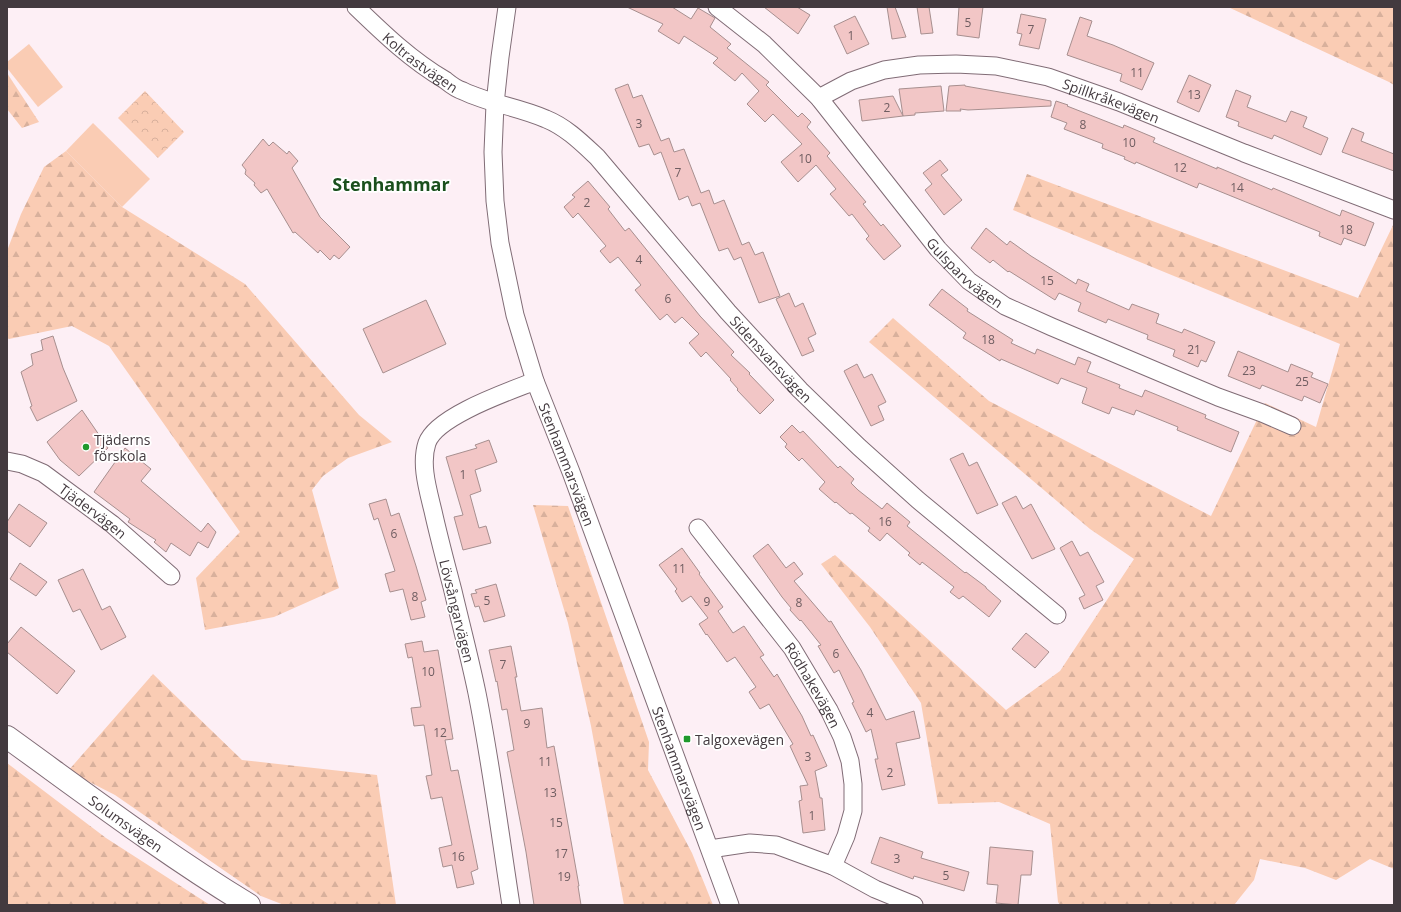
<svg xmlns="http://www.w3.org/2000/svg" width="1401" height="912" font-family="'Open Sans',sans-serif">
  <defs>
    <pattern id="forest-firs" width="22" height="20" patternUnits="userSpaceOnUse"><rect width="22" height="20" fill="#faccb4"/><path d="M5 1l3.5 6h-7zM16 11l3.5 6h-7z" fill="#d8b09c"/></pattern>
    <pattern id="park-crowns" width="20" height="18" patternUnits="userSpaceOnUse"><rect width="20" height="18" fill="#faccb4"/><path d="M2 6a3 3 0 1 1 6 0M12 15a3 3 0 1 1 6 0" fill="none" stroke="#d8b09c"/></pattern>
  </defs>
  <rect width="100%" height="100%" fill="#fdeff5"/>
  <g fill="#faccb4">
    <path d="M29 44 63 87 38 107 7 68V62Z"/>
    <path d="M93 123 150 179 122 207 66 151Z"/>
  </g>
  <g fill="url(#forest-firs)">
    <path d="M1228 7H1394V85L1389 82Z"/>
    <path d="M7 73 39 122 22 128 7 109Z"/>
    <path d="M66 151 122 207 245 284 359 415 392 442 348 458 323 476 312 490 339 588 274 617 205 630 196 578 240 532 109 346 72 326 9 339 7 338V251L21 214 44 167Z"/>
    <path d="M1027 174 1358 298 1394 223V869L1370 859 1336 880 1305 868 1260 859 1254 880 1234 905H1060L1058 902 1050 824 999 802 938 804 921 703 870 627 821 564 835 555 1006 710 1060 671 1134 559 1090 529 869 342 893 318 989 401 1211 516 1265 403 1316 427 1340 344 1013 210Z"/>
    <path d="M533 505 568 506 649 742 648 770 692 853 713 905H624L591 726 568 623Z"/>
    <path d="M153 674 242 760 377 775 396 905H479H284L261 896 115 795 68 771Z"/>
    <path d="M7 763 106 838 210 905H7Z"/>
  </g>
  <path fill="url(#park-crowns)" d="M145 91 184 132 158 158 118 118Z"/>
  <g fill="#f2c6c6" stroke="#a78f8f">
    <path d="M627 7H672L691 19 698 8 715 18 710 27 731 44 727 48 769 82 766 85 798 117 802 113 811 122 807 127 830 153 827 156 866 202 863 204 881 226 883 224 901 246 884 260 866 239 869 236 852 214 849 216 830 194 836 189 816 165 798 182 781 162 802 144 773 114 765 122 747 104 759 91 742 73 735 81 713 63 718 58 684 36 679 44 658 31 663 24Z"/>
    <path d="M764 7H797L810 15 798 34Z"/>
    <path d="M887 7H895L906 37 892 39Z"/>
    <path d="M917 7H929L933 33 921 34Z"/>
    <path d="M959 7H983L979 38 957 35Z"/>
    <path d="M1021 14 1046 19 1039 49 1019 45 1022 34 1017 33Z"/>
    <path d="M855 16 869 44 847 54 834 26Z"/>
    <path d="M1080 17 1092 21 1087 36 1113 45 1154 63 1142 90 1120 81 1122 74 1067 55Z"/>
    <path d="M1189 75 1211 85 1199 112 1177 102Z"/>
    <path d="M628 84 633 98 642 95 661 141 669 138 674 152 684 149 701 193 709 190 714 204 724 200 742 245 749 242 755 255 763 252 780 296 759 303 741 257 734 260 728 248 719 251 700 203 692 206 688 196 679 200 661 152 654 155 649 144 639 147 615 89Z"/>
    <path d="M965 85V86L1051 101V106L968 110 960 109 961 111H946L949 86Z"/>
    <path d="M941 86 944 111 915 113V115L903 116 899 89Z"/>
    <path d="M1236 90 1251 96 1247 107 1286 122 1291 111 1307 117 1303 127 1328 138 1321 155 1274 135 1272 139 1238 126 1239 122 1226 117Z"/>
    <path d="M893 96 903 116 862 121 859 100Z"/>
    <path d="M1056 101 1068 105 1067 106 1123 128 1124 125 1155 138 1153 142 1217 169V167L1272 190 1273 188 1340 216 1342 210 1374 223 1365 246 1344 238 1341 245 1319 236 1320 232 1199 183 1197 188 1136 162 1135 164 1124 159 1125 157 1102 148 1103 144 1064 129 1067 123 1051 117Z"/>
    <path d="M1352 128 1364 133 1361 141 1394 154V171L1342 152Z"/>
    <path d="M263 139 269 146 273 142 287 154 289 151 298 161 292 168 320 217 350 247 339 259 334 255 330 260 320 250 318 253 295 232 293 233 267 189 261 193 254 185 255 183 245 174 246 170 242 165Z"/>
    <path d="M940 160 948 170 941 175 962 200 944 215 925 190 932 184 923 173Z"/>
    <path d="M588 181 610 207 608 209 625 231 629 228 700 316 734 352 731 355 750 373 749 374 774 400 760 414 737 390 738 389 730 380 731 379 706 352 701 357 689 343 699 334 682 317 675 323 667 314 660 320 635 290 641 285 618 257 610 263 600 251 606 246 578 213 573 218 564 207 575 197 572 195Z"/>
    <path d="M986 228 1007 245 1010 241 1031 256 1076 284 1078 279 1089 284 1086 291 1129 310 1132 304 1159 314 1156 323 1182 333 1184 329 1215 342 1206 362 1201 360 1198 367 1173 356 1175 350 1147 339 1148 335 1108 319 1106 323 1078 311 1081 303 1059 293 1055 300 1009 271 1008 272 993 260 990 263 971 248Z"/>
    <path d="M942 289 968 309 967 311 1013 340 1011 343 1035 354 1037 349 1075 365 1078 357 1091 362 1087 372 1120 385 1119 388 1142 397 1145 390 1206 415 1205 418 1239 432 1231 452 1177 430 1178 427 1136 410 1134 415 1112 407 1109 414 1082 403 1087 388 1061 378 1058 384 1001 359 1000 361 963 338 966 333 929 305Z"/>
    <path d="M789 293 795 307 803 303 816 334 808 338 814 351 802 356 776 299Z"/>
    <path d="M426 300 446 344 383 373 363 329Z"/>
    <path d="M53 336 63 368 77 401 37 421 30 407 32 406 21 372 33 365 31 354 43 350 41 340Z"/>
    <path d="M1238 351 1288 372 1291 364 1313 373 1311 377 1328 384 1320 403 1304 396 1302 401 1262 385 1260 389 1228 376Z"/>
    <path d="M857 364 864 378 872 374 886 402 878 406 884 420 871 426 844 371Z"/>
    <path d="M82 410 108 448 79 476 60 460 47 442Z"/>
    <path d="M792 425 800 433 803 431 838 468 840 466 854 479 851 483 858 490 882 509 887 503 910 522 907 526 965 573 966 572 986 587V588L1001 601 989 617 963 596 959 599 950 592 954 587 922 562 920 565 908 555 910 553 887 533 880 541 868 531 870 528 852 513 850 514 836 502 835 503 819 489 825 482 802 458 799 461 785 447 787 444 780 437Z"/>
    <path d="M489 440 497 462 475 470 481 491 470 495 479 528 486 526 491 543 463 550 454 517 463 515 446 457 477 448 475 445Z"/>
    <path d="M125 448 151 469 141 481 201 532 208 523 216 532 208 548 198 542 190 556 171 543 166 552 154 542 156 540 128 522 130 519 94 492Z"/>
    <path d="M963 453 969 466 977 462 998 505 977 514 950 459Z"/>
    <path d="M1016 496 1023 509 1031 504 1055 549 1032 559 1002 503Z"/>
    <path d="M386 499 391 516 399 513 416 566 426 600 421 602 425 617 411 620 403 589 390 592 385 574 395 571 378 518 374 520 369 504Z"/>
    <path d="M19 504 47 523 30 547 7 531V522Z"/>
    <path d="M1072 541 1080 556 1088 552 1104 582 1096 586 1103 600 1084 609 1079 598 1085 595 1060 548Z"/>
    <path d="M768 544 786 568 794 562 803 574 794 581 829 622 831 621 861 670 886 720 914 711 920 738 896 743 905 785 882 790 875 759H878L871 729 866 732 852 703 854 702 839 670 834 673 818 646 821 645 801 620 800 621 790 610 791 608 782 597 753 556Z"/>
    <path d="M682 548 700 573 699 574 723 607 718 611 733 633 744 626 764 655 760 657 774 677 777 674 802 716 811 736 813 735 827 766 815 771 820 798H822L825 830 803 833 799 801 802 800 800 786 808 785 790 746 793 744 769 704 760 709 749 692 756 687 735 657 727 662 707 634 706 635 699 624 708 618 691 596 682 602 675 591 677 589 659 565Z"/>
    <path d="M20 563 47 582 36 596 10 579Z"/>
    <path d="M83 569 102 610 110 606 126 637 101 650 80 609 73 612 58 580Z"/>
    <path d="M496 584 505 616 484 622 479 606 475 607 471 594 477 593 475 590Z"/>
    <path d="M21 627 75 671 57 694 7 652V644Z"/>
    <path d="M1026 633 1049 652 1035 668 1012 649Z"/>
    <path d="M422 641 424 652 438 650 453 739 445 740 451 771 458 770 478 869 471 872 474 884 457 888 452 865 443 867 439 848 452 845 442 797 431 799 426 776 432 775 424 725 414 726 411 708 421 707 412 657 408 658 405 644Z"/>
    <path d="M511 646 517 677H515L521 711 542 708 547 748 554 746 579 886H578L581 905H534L526 852 507 752 514 750 507 709 502 710 497 681 496 682 489 650Z"/>
    <path d="M880 837 923 852 921 858 969 872 964 891 914 876 913 879 871 863Z"/>
    <path d="M990 847 1033 851 1031 875H1021L1018 905 996 903 998 885 987 884Z"/>
  </g>
  <g fill="none" stroke-linecap="round" stroke-linejoin="round">
    <defs>
      <g id="minor">
        <path id="s1" d="M356 7C384 34 411 60 445 80 450 84 456 89 463 91 490 104 519 107 546 119 566 127 582 143 597 157L728 312 800 390 859 447 918 500 1057 615"/>
        <path id="s2" d="M507 7 500 57 495 104 493 152 495 201 500 243 515 315 535 381 571 472 730 905"/>
        <path id="s3" d="M717 7 764 44 819 98 938 249 969 281 1005 306 1052 327 1218 397 1262 413 1292 426"/>
        <path id="s4" d="M819 98 851 81 884 70 919 65 956 64 996 66 1048 77 1119 102 1244 153 1394 210"/>
        <path id="s5" d="M7 461 22 464 43 473 112 524 171 576"/>
        <path id="s6" d="M698 528 792 648 829 710 842 737 850 761 853 784V811L846 836 833 866"/>
        <path d="M710 849 750 843 776 845 833 866 875 889 914 905"/>
        <path d="M511 905C500 834 491 763 477 693 470 659 461 625 453 591 446 564 439 538 433 511 428 490 420 464 427 443 436 416 510 391 535 381"/>
      </g>
      <g id="major">
        <path id="s7" d="M7 737C86 794 165 854 249 905"/>
      </g>
    </defs>
    <use href="#minor" stroke="#806c76" stroke-width="19"/>
    <use href="#major" stroke="#806c76" stroke-width="24"/>
    <use href="#minor" stroke="#fff" stroke-width="17"/>
    <use href="#major" stroke="#fff" stroke-width="22"/>
  </g>
  <g fill="#1f992c" stroke="#fff" stroke-width="1.5">
    <circle cx="86" cy="447" r="4"/>
    <rect x="683" y="735" width="8" height="8" rx="2"/>
  </g>
  <g text-anchor="middle" dominant-baseline="central" stroke-width="3.5" stroke-linejoin="round" paint-order="stroke">
    <g font-size="12" fill="#6f5d61">
      <text x="968" y="22">5</text>
      <text x="1031" y="29">7</text>
      <text x="851" y="35">1</text>
      <text x="1137" y="72">11</text>
      <text x="1194" y="94">13</text>
      <text x="887" y="107">2</text>
      <text x="639" y="123">3</text>
      <text x="1083" y="124">8</text>
      <text x="1129" y="142">10</text>
      <text x="805" y="158">10</text>
      <text x="1180" y="167">12</text>
      <text x="678" y="172">7</text>
      <text x="1237" y="187">14</text>
      <text x="587" y="202">2</text>
      <text x="1346" y="229">18</text>
      <text x="639" y="259">4</text>
      <text x="1047" y="280">15</text>
      <text x="668" y="298">6</text>
      <text x="988" y="339">18</text>
      <text x="1194" y="349">21</text>
      <text x="1249" y="370">23</text>
      <text x="1302" y="381">25</text>
      <text x="463" y="474">1</text>
      <text x="885" y="521">16</text>
      <text x="394" y="533">6</text>
      <text x="679" y="568">11</text>
      <text x="415" y="596">8</text>
      <text x="487" y="600">5</text>
      <text x="707" y="601">9</text>
      <text x="799" y="602">8</text>
      <text x="836" y="653">6</text>
      <text x="503" y="664">7</text>
      <text x="428" y="671">10</text>
      <text x="870" y="712">4</text>
      <text x="527" y="723">9</text>
      <text x="440" y="732">12</text>
      <text x="808" y="756">3</text>
      <text x="545" y="761">11</text>
      <text x="890" y="772">2</text>
      <text x="550" y="792">13</text>
      <text x="812" y="815">1</text>
      <text x="556" y="822">15</text>
      <text x="561" y="853">17</text>
      <text x="458" y="856">16</text>
      <text x="897" y="858">3</text>
      <text x="946" y="875">5</text>
      <text x="564" y="876">19</text>
    </g>
    <g font-size="14" fill="#433a3f" stroke="#fff">
      <text stroke="none"><textPath href="#s1" startOffset="85">Koltrastvägen</textPath></text>
      <text stroke="none"><textPath href="#s4" startOffset="304">Spillkråkevägen</textPath></text>
      <text stroke="none"><textPath href="#s3" startOffset="365">Gulsparvvägen</textPath></text>
      <text stroke="none"><textPath href="#s1" startOffset="555">Sidensvansvägen</textPath></text>
      <text stroke="none"><textPath href="#s2" startOffset="469">Stenhammarsvägen</textPath></text>
      <text stroke="none"><textPath href="#s5" startOffset="101">Tjädervägen</textPath></text>
      <text transform="translate(457 611) rotate(76)">Lövsångarvägen</text>
      <text stroke="none"><textPath href="#s6" startOffset="195">Rödhakevägen</textPath></text>
      <text stroke="none"><textPath href="#s2" startOffset="793">Stenhammarsvägen</textPath></text>
      <text stroke="none"><textPath href="#s7" startOffset="147">Solumsvägen</textPath></text>
    </g>
    <g font-size="14" fill="#433a3f" stroke="#fff" text-anchor="start">
      <text x="94" y="439">Tjäderns<tspan x="94" dy="16">förskola</tspan></text>
      <text x="695" y="739">Talgoxevägen</text>
    </g>
    <g font-size="18" font-weight="bold" fill="#1a501d" stroke="#fff">
      <text x="391" y="184">Stenhammar</text>
    </g>
  </g>
  <rect width="1401" height="912" fill="none" stroke="#433a3f" stroke-width="16"/>
</svg>
